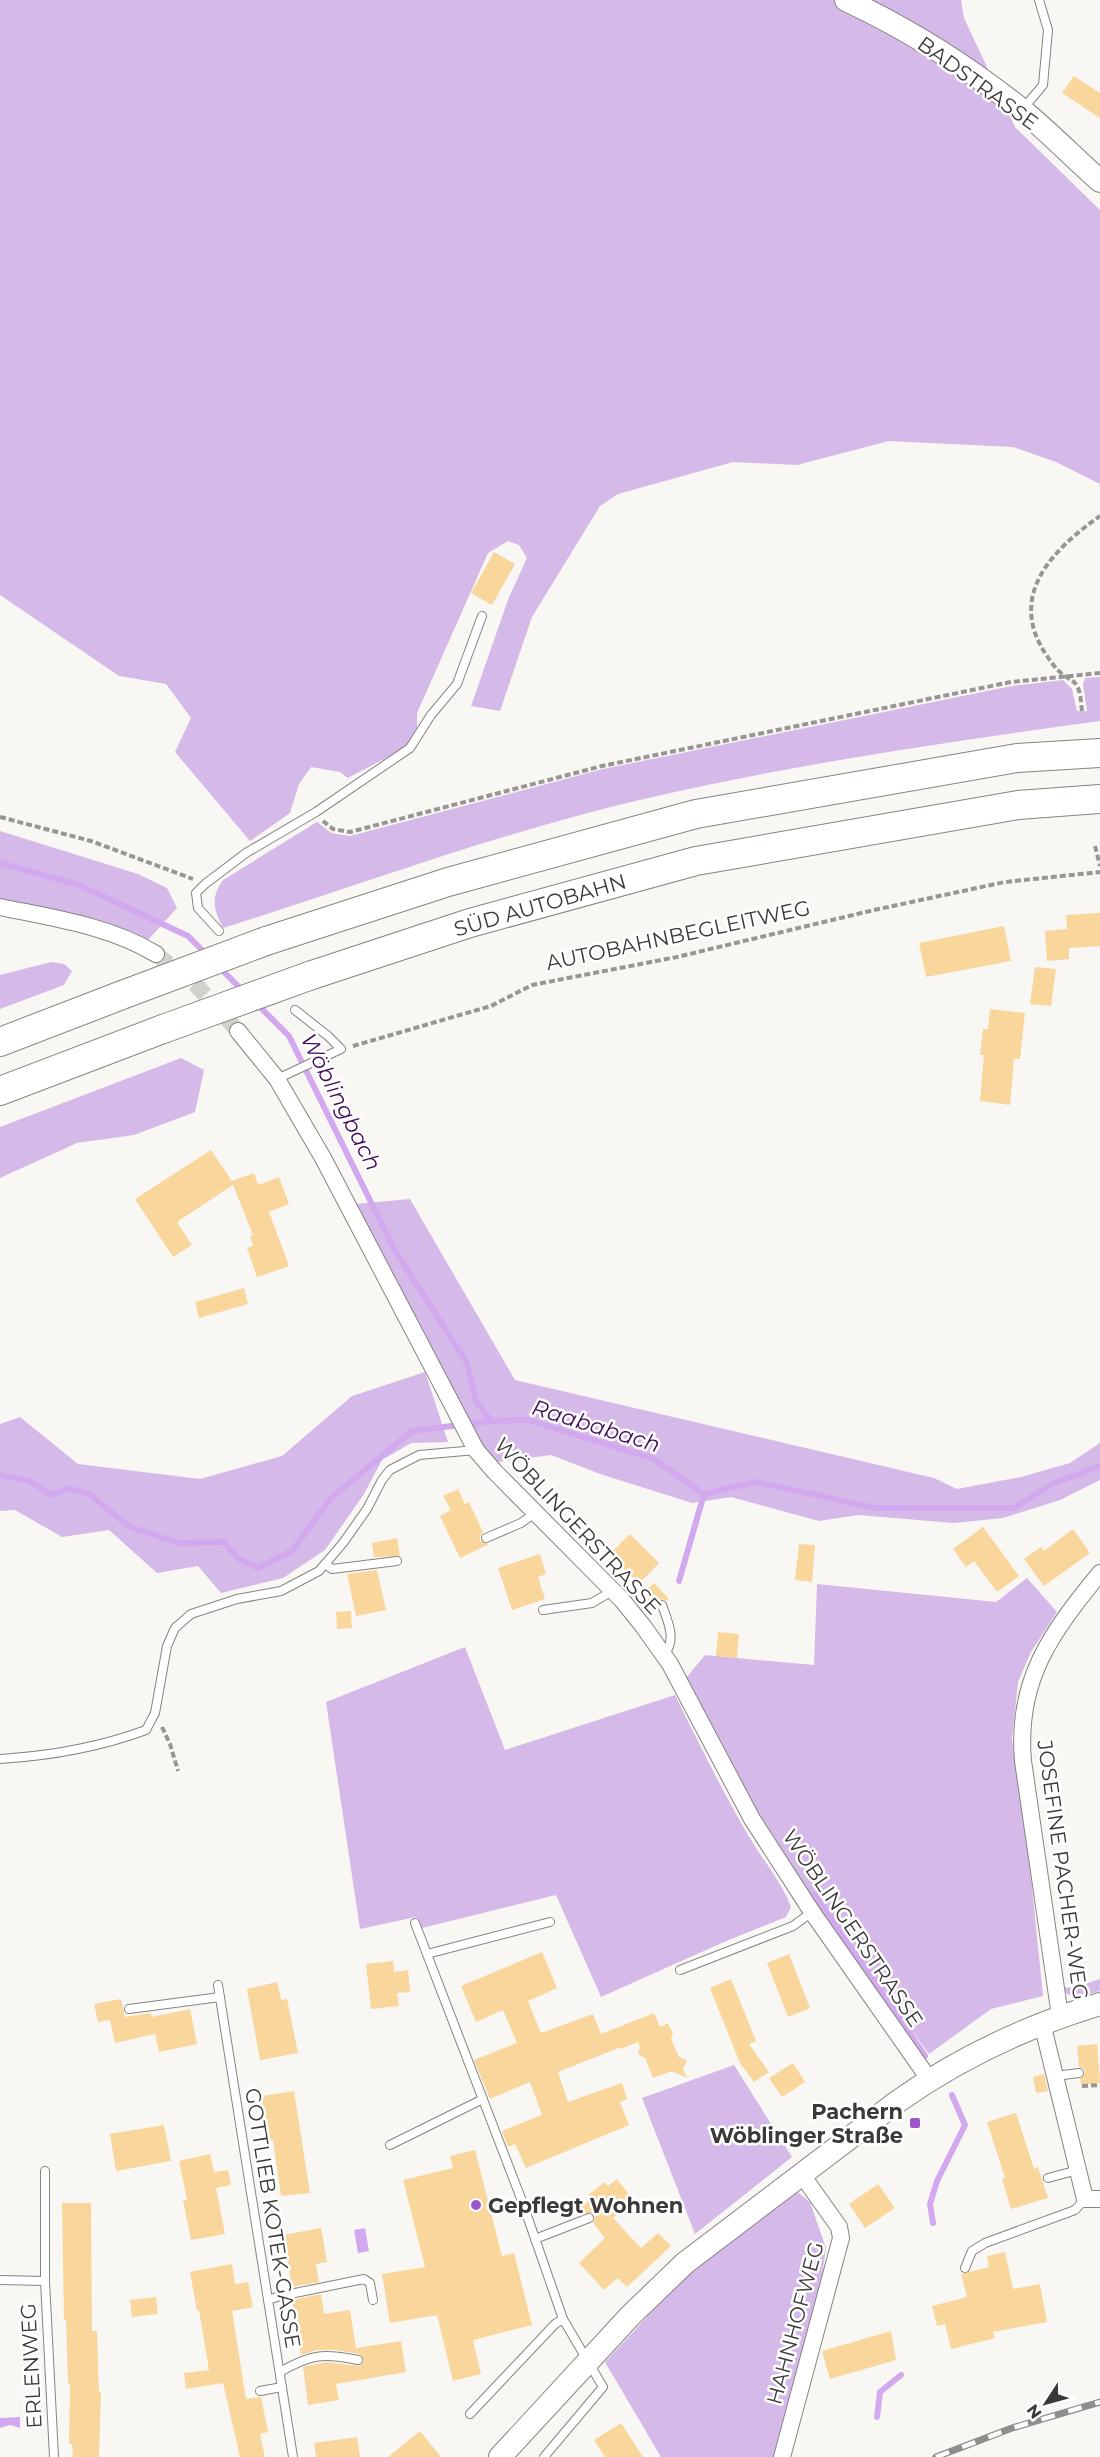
<svg xmlns="http://www.w3.org/2000/svg" width="1100" height="2457" font-family="Montserrat,sans-serif">
  <rect width="100%" height="100%" fill="#f9f7f3"/>
  <g fill="#d5b9e9">
    <path d="M0 0H961L964 18 1015 127 1100 210V484L1056 462 1013 447 889 441 797 465 733 462 618 494 600 506 532 617 500 711 471 706 509 597 527 558 519 545 508 541 488 553 417 713V733L403 749 348 778 340 772 311 767 299 784 290 813 250 841 175 752 191 718 166 684 119 676 0 595Z"/>
    <path d="M1100 677V721C947 742 794 764 644 799 501 832 363 884 223 928 214 910 210 898 223 880L317 822 331 833 350 836 603 769 1012 686 1063 680 1072 689 1077 711H1087L1083 684 1085 678Z"/>
    <path d="M0 831 138 874 167 888 177 908 148 940 85 919 0 899Z"/>
    <path d="M51 962 64 964 72 971 64 985 0 1009V975Z"/>
    <path d="M181 1058 204 1070 195 1112 134 1135 77 1143 0 1178V1127Z"/>
    <path d="M410 1199 515 1380 934 1478 957 1489 1021 1477 1070 1463 1100 1443V1480L1060 1500 1003 1518 954 1523 858 1515 819 1521 731 1497 692 1503 600 1474 551 1455 498 1462 479 1442 356 1204Z"/>
    <path d="M425 1372 448 1442 411 1443 382 1460 364 1494 325 1550 283 1578 221 1593 198 1566 157 1573 109 1530 62 1537 15 1510 0 1511V1424L20 1417 78 1464 200 1479 282 1456 352 1396Z"/>
    <path d="M1027 1578 1057 1612 1031 1652 1018 1682 1012 1739 1031 1877 1043 1996 991 2009 929 2054 818 1906 745 1795 686 1678 705 1655 814 1665 817 1584 996 1602Z"/>
    <path d="M465 1647 505 1750 675 1695C698 1742 722 1790 748 1835 762 1859 781 1881 791 1907L786 1917 724 1942 601 1997 556 1895 422 1928 416 1917 360 1929 326 1702Z"/>
    <path d="M1100 1979V1991L1076 1998 1067 1994 1063 1988 1075 1987Z"/>
    <path d="M734 2065 792 2157 695 2234 642 2098Z"/>
    <path d="M795 2190 810 2202 826 2248 817 2310 778 2457H661L605 2362 690 2271Z"/>
  </g>
  <g fill="#d2a9ee">
    <path d="M365 2228 369 2251 358 2253 354 2230Z"/>
    <path d="M20 2417V2428L10 2425 0 2428V2418Z"/>
  </g>
  <g fill="none" stroke-linecap="round" stroke-linejoin="round">
    <g stroke="#d2a9ee" stroke-width="6">
      <path d="M0 863 79 885 188 936 206 954"/>
      <path d="M219 967 244 992"/>
      <path d="M256 1003 289 1036 394 1249 467 1363 476 1401 491 1421"/>
      <path d="M0 1475 30 1481 51 1495 69 1488 89 1494 130 1527 178 1543 224 1542 237 1558 258 1568 292 1551 330 1499 412 1431 491 1421 528 1420 654 1459 704 1494 756 1482 876 1508H1014L1054 1483 1100 1466"/>
      <path d="M679 1581 704 1494"/>
      <path d="M815 1895 925 2056"/>
      <path d="M933 2223 930 2204 937 2181 965 2125 952 2095"/>
      <path d="M877 2417 880 2392 901 2375"/>
    </g>
  </g>
  <g fill="#f9d69c">
    <path d="M1074 76 1100 93V118L1062 93Z"/>
    <path d="M494 552 515 564 492 605 471 593Z"/>
    <path d="M1100 913V946L1069 948V959L1047 961 1045 931 1067 929 1066 915Z"/>
    <path d="M1004 926 1011 961 926 977 919 943Z"/>
    <path d="M1035 967 1056 969 1051 1006 1030 1004Z"/>
    <path d="M990 1009 1025 1013 1020 1059H1014L1010 1105 980 1101 984 1055H980L983 1029H988Z"/>
    <path d="M211 1150 232 1181 254 1173 258 1185 279 1177 289 1204 269 1212 289 1266 257 1277 247 1248 253 1246 250 1236 253 1235 233 1185 177 1222 192 1245 173 1257 135 1199Z"/>
    <path d="M244 1288 248 1304 199 1318 195 1302Z"/>
    <path d="M458 1489 465 1504 469 1502 483 1532 480 1537V1541L489 1544 460 1558 440 1516 451 1510 443 1496Z"/>
    <path d="M983 1527 1019 1576 997 1592 974 1561 966 1567 953 1549Z"/>
    <path d="M1073 1529 1090 1553 1044 1586 1024 1559 1041 1547 1044 1551Z"/>
    <path d="M630 1534 659 1563 639 1584 609 1555Z"/>
    <path d="M397 1538 400 1556 374 1557 372 1543Z"/>
    <path d="M799 1544 815 1545 812 1582 795 1580Z"/>
    <path d="M540 1554 546 1574 538 1577 545 1599 512 1610 498 1568Z"/>
    <path d="M377 1570 386 1610 356 1616 347 1574Z"/>
    <path d="M654 1583 669 1599 667 1601 663 1599 658 1601 657 1610 655 1612 640 1596Z"/>
    <path d="M351 1611 352 1628 337 1629 336 1612Z"/>
    <path d="M718 1632 739 1634 737 1658 716 1656Z"/>
    <path d="M542 1952 557 1988 528 2001 541 2033 593 2014 601 2034 654 2013 660 2027 668 2023 673 2034 671 2039 679 2057 687 2060 683 2069 687 2078 672 2071 653 2078 645 2058 638 2054 640 2047 638 2042 621 2049V2047L558 2072 568 2102 622 2083 627 2099 620 2102 629 2125 526 2168 515 2144 508 2147 502 2131 542 2115 530 2082 490 2099 474 2060 517 2043 503 2010 476 2022 461 1986Z"/>
    <path d="M789 1954 810 2008 788 2017 767 1963Z"/>
    <path d="M393 1961 394 1972 408 1970 410 1992 397 1993 399 2006 371 2009 366 1964Z"/>
    <path d="M731 1979 756 2041 749 2044 769 2072 754 2082 740 2063 710 1988Z"/>
    <path d="M277 1982 281 2000 287 1999 298 2053 260 2060 247 1989Z"/>
    <path d="M121 1999 125 2017 151 2013 152 2017 190 2009 197 2044 159 2052 155 2034 115 2043 110 2020 98 2022 94 2004Z"/>
    <path d="M1097 2044 1100 2083 1081 2085 1080 2079 1085 2073 1084 2069 1079 2067 1077 2046Z"/>
    <path d="M793 2063 805 2082 782 2097 769 2078Z"/>
    <path d="M1044 2074 1048 2091 1036 2093 1033 2077Z"/>
    <path d="M294 2091 310 2193 281 2196 273 2140 268 2141 262 2096Z"/>
    <path d="M1016 2113 1034 2169 1038 2167 1048 2198 1011 2209 1002 2179 1005 2178 987 2122Z"/>
    <path d="M164 2125 171 2161 116 2171 110 2134Z"/>
    <path d="M475 2150 502 2256 514 2253 532 2325 473 2340 481 2374 453 2381 437 2315 390 2323 382 2274 425 2267 403 2180 453 2168 450 2156Z"/>
    <path d="M210 2154 214 2172 228 2170 231 2185 216 2188 225 2234 191 2240 183 2200H187L179 2161Z"/>
    <path d="M617 2179 634 2201 613 2218 641 2248 658 2233 671 2246 627 2287 618 2278 604 2290 579 2263 605 2238 593 2223 595 2218 593 2213H585L581 2207 591 2199 588 2195 605 2182 608 2186Z"/>
    <path d="M878 2184 895 2208 865 2228 849 2204Z"/>
    <path d="M62 2203H91L92 2331H97L99 2392H101L99 2457H73L72 2444H69L70 2384H68L66 2320H64Z"/>
    <path d="M321 2228 327 2262 316 2264 319 2282 292 2287 283 2235Z"/>
    <path d="M1005 2252 1013 2289 1040 2284 1047 2322 993 2332 995 2338 951 2349 945 2324 937 2326 932 2306 967 2297 961 2274 989 2267 987 2256Z"/>
    <path d="M232 2264 235 2284 248 2282 253 2307 232 2311 246 2399 261 2397 268 2432 260 2434 265 2457H240L223 2383 186 2389 184 2373 209 2370 199 2310 197 2311 190 2272Z"/>
    <path d="M321 2294 324 2314 350 2310 356 2348 401 2341 406 2372 336 2384 339 2400 308 2405 303 2367 326 2362 360 2366 364 2361 360 2354 336 2350H317L301 2355 292 2300Z"/>
    <path d="M156 2297 158 2314 132 2317 130 2300Z"/>
    <path d="M891 2331 896 2360 830 2379 822 2351Z"/>
    <path d="M621 2423 643 2457H605L594 2440Z"/>
    <path d="M420 2431 441 2457H388Z"/>
    <path d="M357 2437 360 2457H316L314 2443Z"/>
  </g>
  <g fill="none" stroke-linecap="round" stroke-linejoin="round">
    <path stroke="#d3d1ce" stroke-width="16" stroke-dasharray="16 8" stroke-linecap="butt" d="M156 954 197 986 238 1031"/>
    <defs>
      <g id="lane">
        <path d="M1022 110 1043 85 1048 30 1039 0"/>
        <path d="M219 931 198 908 196 893 205 884 246 853 316 812 410 748 431 715 457 684 482 616"/>
        <path d="M277 1079 341 1049 328 1036 295 1010"/>
        <path d="M486 1538 521 1523 535 1513"/>
        <path d="M325 1564 332 1569 397 1561"/>
        <path d="M662 1605C668 1622 677 1640 664 1655"/>
        <path d="M543 1610 592 1603 612 1591"/>
        <path d="M0 1759C48 1756 100 1747 146 1730L155 1713 167 1646 175 1628 191 1614 237 1599 281 1591 319 1571 343 1543 367 1509 382 1480 390 1470 419 1455 476 1450"/>
        <path d="M415 1923 522 2201 563 2319 603 2387 544 2457"/>
        <path d="M427 1954 550 1922"/>
        <path d="M680 1970 793 1926 812 1912"/>
        <path d="M218 1985 293 2457"/>
        <path d="M129 2009 220 1997"/>
        <path d="M1055 2076 1079 2073"/>
        <path d="M390 2145 483 2099"/>
        <path d="M45 2171V2281"/>
        <path d="M1048 2178 1078 2170"/>
        <path d="M535 2239 589 2218"/>
        <path d="M965 2268 972 2251 985 2243 1075 2210 1085 2199"/>
        <path d="M0 2280 45 2281 54 2457"/>
        <path d="M268 2300 280 2296 364 2279 370 2283 373 2300"/>
        <path d="M280 2372C311 2354 323 2353 358 2360"/>
        <path d="M260 2391 282 2387"/>
        <path d="M470 2414 555 2324 563 2319"/>
      </g>
      <g id="street">
        <path d="M0 907C53 918 110 926 156 954"/>
        <path d="M238 1031 277 1079 323 1158 476 1450 495 1472 622 1600 643 1626 670 1664 752 1819 812 1912 929 2079"/>
        <path d="M1060 2016 1023 1761C1016 1680 1051 1633 1100 1573"/>
        <path d="M1042 2023 1085 2199H1100"/>
        <path d="M782 2457 841 2238 839 2227 802 2175"/>
      </g>
      <g id="secondary">
        <path d="M846 0C908 29 968 67 1022 110 1049 132 1074 158 1100 181"/>
        <path d="M500 2457 631 2315 685 2263 897 2102C959 2058 1027 2026 1100 2004"/>
      </g>
      <g id="highway">
        <path d="M266 941 448 882 696 814 1017 758 1100 753"/>
        <path d="M309 976 470 923 696 861 1018 805 1100 799"/>
        <path d="M0 1042 122 995"/>
        <path d="M0 1091 163 1029"/>
      </g>
    </defs>
    <use href="#lane" stroke="#868481" stroke-width="10"/>
    <use href="#street" stroke="#868481" stroke-width="18"/>
    <use href="#secondary" stroke="#868481" stroke-width="24"/>
    <use href="#highway" stroke="#868481" stroke-width="30"/>
    <g stroke="#979693" stroke-width="4" stroke-dasharray="6 3" stroke-linecap="butt">
      <path d="M1082 711C1081 704 1081 695 1078 688 1075 681 1071 680 1065 676 1058 672 1051 662 1047 656 1006 596 1052 550 1100 516"/>
      <path d="M0 817 91 841 193 879"/>
      <path d="M323 821 333 829 350 832 602 766 1011 682 1100 673"/>
      <path d="M1095 846 1100 866"/>
      <path d="M353 1046 491 1006 532 985 677 957 874 910 1005 882 1100 872"/>
      <path d="M162 1727 170 1744 178 1771"/>
      <path d="M1082 2086 1100 2085"/>
    </g>
    <use href="#lane" stroke="#fff" stroke-width="8"/>
    <use href="#street" stroke="#fff" stroke-width="16"/>
    <use href="#secondary" stroke="#fff" stroke-width="22"/>
    <use href="#highway" stroke="#fff" stroke-width="28"/>
    <defs>
      <path id="rail" d="M936 2457 1012 2428 1100 2402"/>
    </defs>
    <use href="#rail" stroke="#8f8e8c" stroke-width="7"/>
    <use href="#rail" stroke="#fff" stroke-width="4.5" stroke-dasharray="14" stroke-linecap="butt"/>
    <defs>
      <g id="highway-bridge">
        <path d="M122 995 266 941"/>
        <path d="M163 1029 309 976"/>
      </g>
    </defs>
    <use href="#highway-bridge" stroke="#868481" stroke-width="30" stroke-linecap="butt"/>
    <use href="#highway-bridge" stroke="#fff" stroke-width="28"/>
  </g>
  <g fill="#9e56ca" stroke="#fff" stroke-width="2">
    <rect x="909" y="2117" width="12" height="12" rx="3"/>
    <circle cx="476" cy="2205" r="6"/>
  </g>
  <g text-anchor="middle" dominant-baseline="central" stroke-width="5" stroke-linejoin="round" paint-order="stroke">
    <g font-size="21" fill="#3b3a39" stroke="#fff">
      <text transform="translate(978 83) rotate(36)">BADSTRASSE</text>
      <text transform="translate(540 905) rotate(-16)">SÜD AUTOBAHN</text>
      <text transform="translate(678 935) rotate(-12)">AUTOBAHNBEGLEITWEG</text>
      <text transform="translate(578 1526) rotate(47)">WÖBLINGERSTRASSE</text>
      <text transform="translate(1063 1870) rotate(82)">JOSEFINE PACHER-WEG</text>
      <text transform="translate(853 1928) rotate(56)">WÖBLINGERSTRASSE</text>
      <text transform="translate(273 2218) rotate(81)">GOTTLIEB KOTEK-GASSE</text>
      <text transform="translate(795 2323) rotate(-75)">HAHNHOFWEG</text>
      <text transform="translate(31 2366) rotate(-93)">ERLENWEG</text>
    </g>
    <g font-size="21" font-weight="bold" fill="#3b3a39" stroke="#fff" text-anchor="end">
      <text x="903" y="2111">Pachern<tspan x="903" dy="24">Wöblinger Straße</tspan></text>
      <text x="488" y="2205" text-anchor="start">Gepflegt Wohnen</text>
    </g>
    <g font-size="22" font-style="italic" fill="#410a5c" stroke="#fff">
      <text transform="translate(341 1102) rotate(63)">Wöblingbach</text>
      <text transform="translate(596 1426) rotate(17)">Raababach</text>
    </g>
  </g>
  <g transform="translate(1046 2403) rotate(234)" stroke="#ffffff" stroke-width="4.5" paint-order="stroke">
  <path d="M0-4.5L10 22L0 15L-10 22Z" fill="#3b3a39"/>
  <text y="-9" font-size="16" font-weight="bold" text-anchor="middle" fill="#3b3a39">N</text>
  </g>
</svg>
